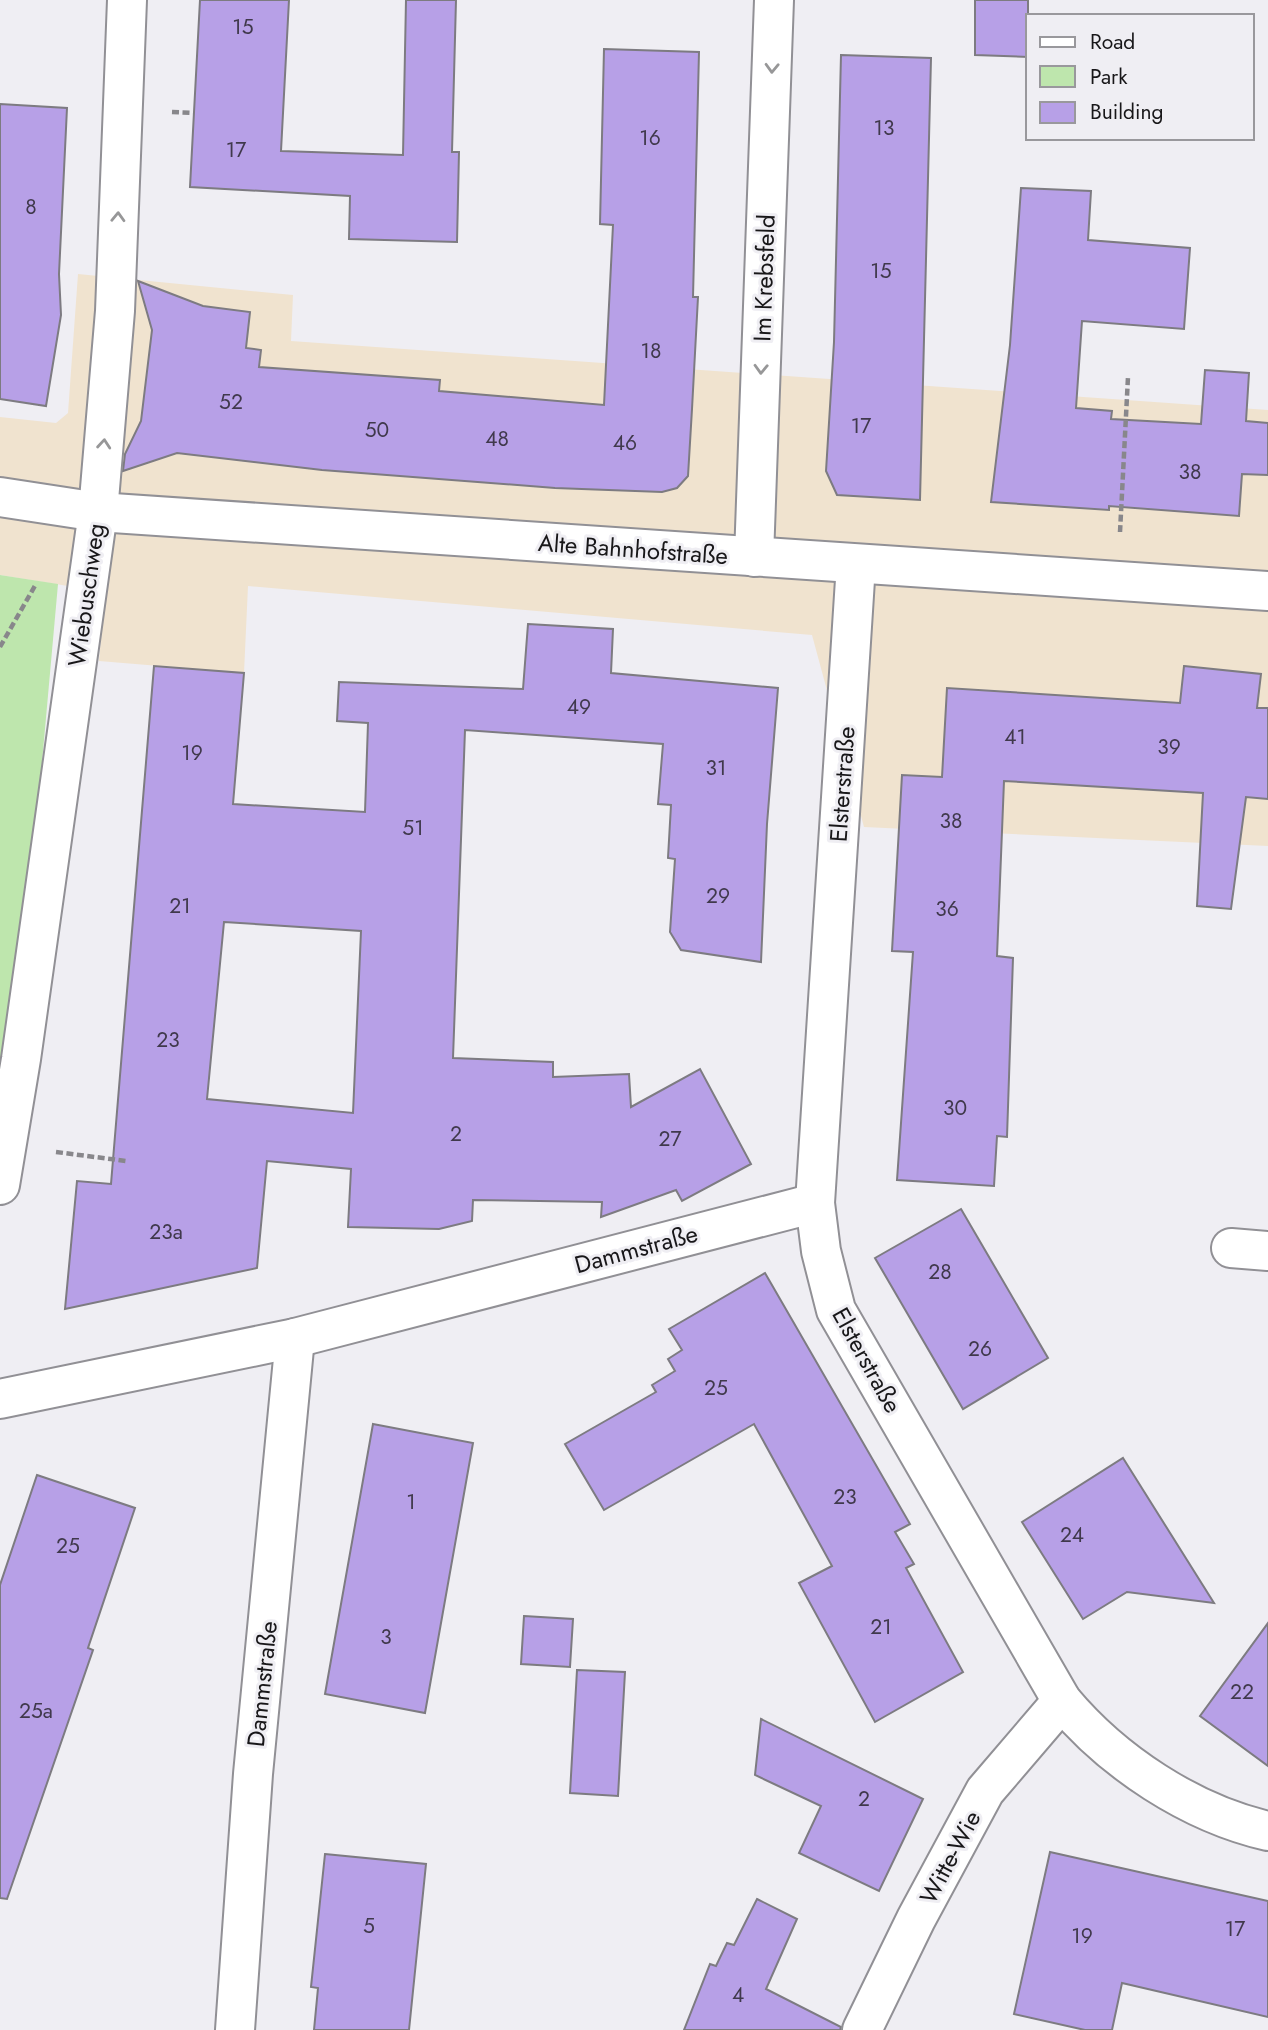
<svg xmlns="http://www.w3.org/2000/svg" width="1268" height="2030" font-family="Jost,sans-serif">
  <rect width="100%" height="100%" fill="#efeef3"/>
  <path fill="#f0e3cf" d="M78 274 293 295 291 341 1268 410V846L864 827 812 635 248 586 244 673 99 661 105 592 0 575V417L56 423 68 413Z"/>
  <path fill="#bee6ad" d="M0 575 58 584 36 829 0 1084Z"/>
  <g fill="#b7a0e7" stroke="#7d7b81" stroke-width="2" fill-rule="evenodd">
    <path d="M200 0H289L281 151 403 155 406 0H456L452 152H459L457 242 349 239 350 196 190 187Z"/>
    <path d="M975 0H1028V57L975 55Z"/>
    <path d="M604 49 699 52 693 297H698L692 409 688 476 677 488 662 492 555 488 322 470 177 453 123 471 125 454 141 421 152 330 138 281 203 306 250 312 246 348 261 350 259 367 440 380 439 391 604 405 613 225 600 224Z"/>
    <path d="M841 55 931 58 920 500 837 495 826 471 834 342Z"/>
    <path d="M0 104 67 108 59 274 61 315 46 406 0 399Z"/>
    <path d="M1021 188 1091 191 1088 240 1190 248 1184 329 1082 321 1076 408 1112 411 1111 419 1201 424 1205 370 1249 373 1246 421 1268 423V475L1242 474 1239 516 1109 506V510L991 502 1010 345Z"/>
    <path d="M528 624 613 629 611 673 778 688 767 824 761 962 681 950 670 932 675 859 668 858 671 805 658 804 663 744 465 730 453 1058 553 1062V1077L629 1074 631 1107 700 1069 751 1164 682 1201 676 1190 601 1217 602 1202 473 1200 472 1221 439 1229 348 1227 351 1169 267 1161 257 1268 65 1309 77 1181 111 1184 154 666 244 673 233 804 365 812 368 723 337 721 339 682 523 689ZM224 922 361 931 353 1113 207 1099Z"/>
    <path d="M1184 666 1261 674 1257 708H1268V799L1246 797 1231 909 1197 906 1203 793 1004 781 997 956 1013 958 1007 1137 997 1136 994 1186 897 1180 913 952 892 951 902 775 942 777 947 688 1180 703Z"/>
    <path d="M961 1209 1048 1358 963 1409 875 1258Z"/>
    <path d="M765 1273 910 1524 895 1532 914 1564 906 1568 963 1672 875 1722 799 1583 832 1566 754 1424 604 1510 565 1444 656 1392 652 1385 675 1371 668 1359 682 1350 669 1329Z"/>
    <path d="M373 1424 473 1443 425 1713 325 1694Z"/>
    <path d="M1123 1458 1214 1603 1127 1592 1083 1619 1022 1522Z"/>
    <path d="M37 1475 135 1508 88 1648 93 1650 7 1899 0 1898V1585Z"/>
    <path d="M524 1616 573 1619 570 1667 521 1664Z"/>
    <path d="M1268 1623V1766L1200 1716Z"/>
    <path d="M577 1670 625 1672 618 1796 570 1793Z"/>
    <path d="M761 1719 923 1799 879 1891 799 1853 821 1806 755 1775Z"/>
    <path d="M1050 1852 1268 1901V2017L1122 1983 1112 2030H1085L1014 2014Z"/>
    <path d="M325 1854 426 1864 409 2030H314L318 1988 311 1987Z"/>
    <path d="M757 1899 797 1919 766 1989 841 2027 840 2030H684L710 1964 716 1966 727 1943 734 1945Z"/>
  </g>
  <g fill="none" stroke-linecap="round" stroke-linejoin="round">
    <defs>
      <g id="minor">
        <path d="M0 497 98 512 1268 591"/>
        <path d="M754 557 774 0"/>
        <path d="M856 564 815 1203 821 1251 836 1310 1062 1701C1113 1762 1190 1813 1268 1831"/>
        <path d="M0 1185 21 1059 98 512 115 311 127 0"/>
        <path d="M1231 1248 1268 1251"/>
        <path d="M0 1399 295 1338 815 1203"/>
        <path d="M235 2030 253 1774 295 1338"/>
        <path d="M862 2030 916 1919 985 1791 1062 1701"/>
      </g>
    </defs>
    <use href="#minor" stroke="#919095" stroke-width="42"/>
    <g stroke="#88878b" stroke-width="4.5" stroke-dasharray="7 3.5" stroke-linecap="butt">
      <path d="M172 112 193 113"/>
      <path d="M1120 532 1128 377"/>
      <path d="M0 647 36 584"/>
      <path d="M56 1152 126 1161"/>
    </g>
    <use href="#minor" stroke="#fff" stroke-width="38"/>
  </g>
  <defs><path id="oneway-chevron" d="M-2-3.5L2.5 0L-2 3.5" fill="none" stroke-width="1.6" stroke-linecap="round" stroke-linejoin="round" transform="scale(1.75)"/></defs>
  <g stroke="#979798">
    <use href="#oneway-chevron" transform="translate(772 68) rotate(92)"/>
    <use href="#oneway-chevron" transform="translate(118 217) rotate(-88)"/>
    <use href="#oneway-chevron" transform="translate(761 369) rotate(92)"/>
    <use href="#oneway-chevron" transform="translate(104 444) rotate(-85)"/>
  </g>
  <g text-anchor="middle" dominant-baseline="central" stroke-width="6" stroke-linejoin="round" paint-order="stroke">
    <g font-size="21" fill="#40394c">
      <text x="243" y="27">15</text>
      <text x="884" y="128">13</text>
      <text x="650" y="138">16</text>
      <text x="236" y="150">17</text>
      <text x="31" y="207">8</text>
      <text x="881" y="271">15</text>
      <text x="651" y="351">18</text>
      <text x="231" y="402">52</text>
      <text x="861" y="426">17</text>
      <text x="377" y="430">50</text>
      <text x="497" y="439">48</text>
      <text x="625" y="443">46</text>
      <text x="1190" y="472">38</text>
      <text x="579" y="707">49</text>
      <text x="1015" y="737">41</text>
      <text x="1169" y="747">39</text>
      <text x="192" y="753">19</text>
      <text x="716" y="768">31</text>
      <text x="951" y="821">38</text>
      <text x="413" y="828">51</text>
      <text x="718" y="896">29</text>
      <text x="180" y="906">21</text>
      <text x="947" y="909">36</text>
      <text x="168" y="1040">23</text>
      <text x="955" y="1108">30</text>
      <text x="456" y="1134">2</text>
      <text x="670" y="1139">27</text>
      <text x="166" y="1232">23a</text>
      <text x="940" y="1272">28</text>
      <text x="980" y="1349">26</text>
      <text x="716" y="1388">25</text>
      <text x="845" y="1497">23</text>
      <text x="411" y="1502">1</text>
      <text x="1072" y="1535">24</text>
      <text x="68" y="1546">25</text>
      <text x="881" y="1627">21</text>
      <text x="386" y="1637">3</text>
      <text x="1242" y="1692">22</text>
      <text x="36" y="1711">25a</text>
      <text x="864" y="1799">2</text>
      <text x="369" y="1926">5</text>
      <text x="1235" y="1929">17</text>
      <text x="1082" y="1936">19</text>
      <text x="738" y="1995">4</text>
    </g>
    <g font-size="24" fill="#181719" stroke="#efeef3">
      <text transform="translate(764 278) rotate(-88)">Im Krebsfeld</text>
      <text transform="translate(633 549) rotate(4)">Alte Bahnhofstraße</text>
      <text transform="translate(86 595) rotate(-82)">Wiebuschweg</text>
      <text transform="translate(842 784) rotate(-86)">Elsterstraße</text>
      <text transform="translate(636 1249) rotate(-15)">Dammstraße</text>
      <text transform="translate(867 1360) rotate(61)">Elsterstraße</text>
      <text transform="translate(262 1684) rotate(-84)">Dammstraße</text>
      <text transform="translate(950 1857) rotate(-62)">Witte-Wie</text>
    </g>
  </g>
  <rect x="1026" y="14" width="228" height="126" fill="#efeef3" stroke="#99989c" stroke-width="2"/>
  <rect x="1040" y="37" width="35" height="10" fill="#ffffff" stroke="#99989c" stroke-width="2"/>
  <text x="1090" y="49" font-size="21" fill="#181719">Road</text>
  <rect x="1040" y="66" width="35" height="21" fill="#bee6ad" stroke="#99989c" stroke-width="2"/>
  <text x="1090" y="84" font-size="21" fill="#181719">Park</text>
  <rect x="1040" y="102" width="35" height="21" fill="#b7a0e7" stroke="#99989c" stroke-width="2"/>
  <text x="1090" y="119" font-size="21" fill="#181719">Building</text>
</svg>
